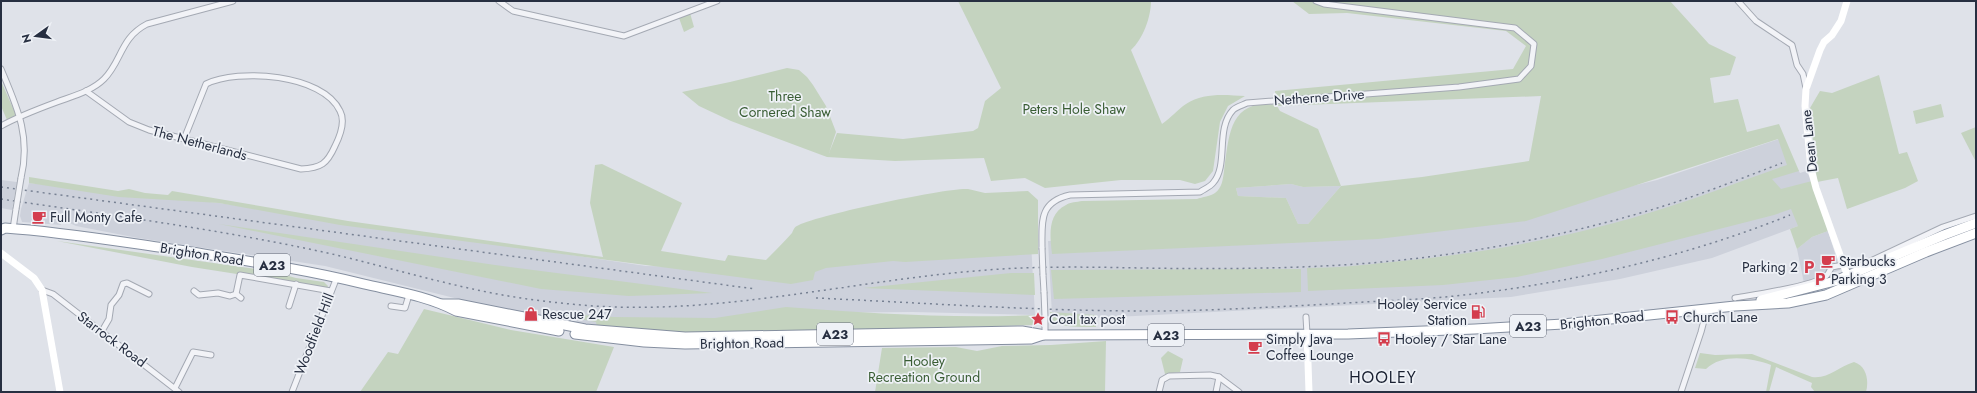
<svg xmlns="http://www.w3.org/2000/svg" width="1977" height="393" font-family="Jost,sans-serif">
  <rect width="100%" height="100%" fill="#dfe2e9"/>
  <g fill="#cdd1db">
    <path d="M1779 139 1800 173 1806 171 1812 181 1814 220 1712 258 1620 279 1511 297 1096 318 1052 315 1048 241 1332 235 1537 209 1657 180Z"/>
    <path d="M1 180 17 182 12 210 1 208Z"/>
    <path d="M29 183 219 203 646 266 786 269 1031 242 1035 315 912 312 787 313 713 322H597V327L511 312 325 266 138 238 76 226 59 218 61 225 22 222 20 216 21 209Z"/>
    <path d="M1291 184 1303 187 1341 186 1308 224H1298L1286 198 1238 196 1236 188Z"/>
    <path d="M1828 231 1840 270 1804 283 1797 249 1812 237Z"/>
  </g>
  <g fill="#c4d3bf" fill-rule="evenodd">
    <path d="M958 1H1151C1151 17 1143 39 1131 50L1162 124C1171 118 1178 109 1186 104 1204 92 1226 95 1245 96L1228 106 1220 122 1213 171 1205 181 1195 184 1180 180H1121L1045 188 1025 178 991 181 984 158 895 161 827 157 731 121 699 106 682 92 730 82 787 68 799 70 807 77 813 85 826 106 836 132 829 153 837 133 903 139 973 131 978 128 985 101 1001 88Z"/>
    <path d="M1292 1H1670L1709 44 1736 57 1730 75 1710 78 1714 103 1738 99 1747 132 1779 124 1799 171 1772 179 1781 189 1812 181 1828 231 1812 237 1797 249 1790 229 1798 226 1791 209 1774 215 1602 259 1517 277 1443 285 1308 291 1307 268C1335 268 1364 265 1392 262 1482 254 1578 236 1665 208 1706 195 1746 179 1787 165L1778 139 1526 221 1378 239 1052 254C1050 237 1047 214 1066 205 1070 202 1077 202 1082 201L1197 199C1202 197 1211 196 1215 193 1222 188 1223 179 1224 171 1229 136 1229 98 1276 105L1275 91 1513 69 1526 46 1506 31 1347 13 1309 14ZM1541 96 1529 161 1422 177 1341 186 1318 129 1280 111 1277 106ZM1291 184 1303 187 1341 186 1308 224H1298L1286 198 1238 196 1236 188Z"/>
    <path d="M690 13 694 27 684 32 679 18Z"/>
    <path d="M1879 75 1899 154 1907 152 1918 181 1905 188 1847 209 1838 178 1817 182 1810 108 1820 91 1832 93Z"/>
    <path d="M1 81 16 115 7 120 1 106Z"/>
    <path d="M1941 104 1944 117 1916 124 1913 111Z"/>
    <path d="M1976 127V162L1961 133Z"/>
    <path d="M602 164 682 203 661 251 725 261 728 255 766 260C775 251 784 242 792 233 793 231 794 227 797 226 812 216 949 187 968 189 974 190 979 192 985 193L1028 191 1038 200V254L905 262 893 261 826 268 815 272 813 280 791 284 340 225 219 203 119 197 29 183V177L118 191 129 189 145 193 168 195 172 191 348 221 603 257 590 203 595 165Z"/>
    <path d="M219 224 495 265 712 293 629 296 541 289Z"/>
    <path d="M57 241 270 271 296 278 324 282 328 286 327 288 192 267Z"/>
    <path d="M1301 269V292L1054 299 1051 270Z"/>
    <path d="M1011 273H1034L1035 295 863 288Z"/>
    <path d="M786 307C869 313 952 319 1035 315L1033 325 686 334 597 327 596 322 548 313 614 317 715 318Z"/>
    <path d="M424 309 511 330 614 347 596 392H360L388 352 398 354Z"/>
    <path d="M1050 312 1096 315V327C1081 327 1064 328 1051 321Z"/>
    <path d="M1106 341 1105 392H875L882 348 956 347 977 351 1002 346 1051 345Z"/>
    <path d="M1168 351 1183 359 1180 372 1165 374 1161 358Z"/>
    <path d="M1700 353 1715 355 1752 354 1812 377C1829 379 1838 367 1854 362 1867 366 1869 381 1866 392H1815L1811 387 1812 383 1776 367 1769 392H1766L1771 365C1751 358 1723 353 1706 369L1695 368Z"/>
  </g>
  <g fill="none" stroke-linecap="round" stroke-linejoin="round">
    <defs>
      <g id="street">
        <path d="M499 1 513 11 624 36 717 1"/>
        <path d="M1738 1 1756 21 1792 45 1797 65 1803 74 1806 88"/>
        <path d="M1 69C17 107 31 136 21 178"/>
        <path d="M86 91 129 122 149 130 301 169C321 168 327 164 335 146 340 136 346 122 340 111 323 74 238 68 206 84L184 139"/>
        <path d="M1 126C19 116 38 109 57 102 73 96 92 91 104 79 122 61 120 38 147 24L233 1"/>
        <path d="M13 229 16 209"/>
        <path d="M1042 248C1042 221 1039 202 1070 195L1200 192C1204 189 1210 187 1213 183 1229 165 1215 129 1233 110 1236 107 1243 105 1247 103L1459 87 1519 79 1531 66 1534 44 1515 28 1324 4 1316 1"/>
        <path d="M1043 275 1044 292"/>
        <path d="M42 290 53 294 179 392"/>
        <path d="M194 291 199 295 218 293 230 296 236 294 240 275 331 291"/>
        <path d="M236 294 241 298"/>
        <path d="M1735 298C1752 295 1817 286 1827 275 1829 273 1830 269 1832 267 1842 264 1849 266 1860 266L1943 227 1976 216"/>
        <path d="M289 306 296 284"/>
        <path d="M391 306 405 308 409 295"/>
        <path d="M1306 317 1307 334"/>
        <path d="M102 331 109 319 111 305 119 295 123 284 127 283 149 294"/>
        <path d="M1045 335V317"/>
        <path d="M175 388 193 352 211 355"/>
        <path d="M292 392 337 277"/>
        <path d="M1159 392 1162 380 1169 376 1210 375 1219 377 1239 392"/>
        <path d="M1216 392 1219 377"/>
        <path d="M1681 392 1701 332 1707 309"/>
      </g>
      <g id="highway">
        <path d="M1 230 5 228C64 232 121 242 179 250 241 260 303 269 364 284 394 291 428 296 456 311L559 331"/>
        <path d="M1761 300 1835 281 1944 235 1976 223"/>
        <path d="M442 304H458L585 329 685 337 1022 331 1045 335 1348 334 1475 329 1563 324 1735 306 1788 303 1826 295 1926 252 1976 233"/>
        <path d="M575 334 644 342 685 344 1031 339 1043 335"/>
        <path d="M1279 340 1316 339"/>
      </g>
    </defs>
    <use href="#street" stroke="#a4a9b3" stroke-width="7"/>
    <use href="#highway" stroke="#858fa0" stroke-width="11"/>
    <use href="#street" stroke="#f2f3f7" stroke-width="5"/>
    <g stroke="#fff" stroke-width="7">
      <path d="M1847 1 1841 21 1832 35 1824 42 1820 50 1806 89 1805 106 1811 169 1816 188 1849 280"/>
      <path d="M1 253 34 278 42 290 60 392"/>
      <path d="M1307 334 1309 392"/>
    </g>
    <use href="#highway" stroke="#fff" stroke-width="9"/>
    <g stroke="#778193" stroke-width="1.5" stroke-dasharray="2 4" stroke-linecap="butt">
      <path d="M1 187 755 289"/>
      <path d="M1 199C109 215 217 229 323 252 377 264 429 280 482 291 515 298 548 302 581 305 717 317 852 280 987 270 1039 266 1090 267 1142 268 1202 269 1263 269 1323 266 1434 261 1547 241 1654 209 1697 196 1740 179 1782 163"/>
      <path d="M816 298C927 303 1037 311 1148 311 1209 311 1270 307 1331 304 1375 301 1420 300 1464 295 1575 282 1686 257 1790 215"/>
    </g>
    <defs>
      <g id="street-bridge">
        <path d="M16 209 21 178"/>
        <path d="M1042 248 1043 275"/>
        <path d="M1044 292 1045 317"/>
      </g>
    </defs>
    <use href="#street-bridge" stroke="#a4a9b3" stroke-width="7" stroke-linecap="butt"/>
    <use href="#street-bridge" stroke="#f2f3f7" stroke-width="5"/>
  </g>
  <defs>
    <symbol id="cafe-bare" viewBox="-9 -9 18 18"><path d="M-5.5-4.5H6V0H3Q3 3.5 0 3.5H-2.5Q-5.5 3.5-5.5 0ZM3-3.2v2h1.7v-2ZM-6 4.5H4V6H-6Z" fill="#d43d4d" stroke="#eef1f6" stroke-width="2.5" paint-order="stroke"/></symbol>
    <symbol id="parking-bare" viewBox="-9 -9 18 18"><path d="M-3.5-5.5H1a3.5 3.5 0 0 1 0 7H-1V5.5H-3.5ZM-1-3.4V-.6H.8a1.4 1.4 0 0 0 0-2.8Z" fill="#d43d4d" stroke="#eef1f6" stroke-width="2.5" paint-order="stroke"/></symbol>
    <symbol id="fuel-bare" viewBox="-9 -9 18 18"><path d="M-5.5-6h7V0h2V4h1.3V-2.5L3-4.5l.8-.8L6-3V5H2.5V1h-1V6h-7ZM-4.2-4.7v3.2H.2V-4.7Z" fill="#d43d4d" stroke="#eef1f6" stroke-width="2.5" paint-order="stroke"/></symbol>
    <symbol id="shop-bare" viewBox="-9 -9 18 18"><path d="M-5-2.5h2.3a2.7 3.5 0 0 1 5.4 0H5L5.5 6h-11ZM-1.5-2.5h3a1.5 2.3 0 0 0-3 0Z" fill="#d43d4d" stroke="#eef1f6" stroke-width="2.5" paint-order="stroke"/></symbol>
    <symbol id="bus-bare" viewBox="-9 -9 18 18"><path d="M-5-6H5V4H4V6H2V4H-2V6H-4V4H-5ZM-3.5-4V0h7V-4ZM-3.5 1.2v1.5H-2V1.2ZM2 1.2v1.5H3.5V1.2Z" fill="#d43d4d" stroke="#eef1f6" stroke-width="2.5" paint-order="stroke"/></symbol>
    <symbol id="sight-bare" viewBox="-9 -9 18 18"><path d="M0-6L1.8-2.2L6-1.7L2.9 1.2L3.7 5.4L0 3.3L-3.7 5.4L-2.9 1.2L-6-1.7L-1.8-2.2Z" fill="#d43d4d" stroke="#eef1f6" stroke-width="2.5" paint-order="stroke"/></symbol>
  </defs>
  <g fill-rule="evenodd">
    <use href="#cafe-bare" x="29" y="207" width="20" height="20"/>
    <use href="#cafe-bare" x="1818" y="251" width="20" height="20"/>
    <use href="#parking-bare" x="1799" y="257" width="20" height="20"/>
    <use href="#parking-bare" x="1810" y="269" width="20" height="20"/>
    <use href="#fuel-bare" x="1468" y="302" width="20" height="20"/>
    <use href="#shop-bare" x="521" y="304" width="20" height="20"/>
    <use href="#bus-bare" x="1662" y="307" width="20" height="20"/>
    <use href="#sight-bare" x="1028" y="309" width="20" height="20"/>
    <use href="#bus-bare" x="1374" y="329" width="20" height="20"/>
    <use href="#cafe-bare" x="1245" y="337" width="20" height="20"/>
  </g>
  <g text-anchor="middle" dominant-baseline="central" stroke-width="3.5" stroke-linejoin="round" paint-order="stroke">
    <g fill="#eef1f6" stroke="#636977" stroke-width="1">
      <rect x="254" y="254" width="36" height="22" rx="3"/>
      <rect x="1510" y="315" width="36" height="22" rx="3"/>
      <rect x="817" y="323" width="36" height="22" rx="3"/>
      <rect x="1148" y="324" width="36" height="22" rx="3"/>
    </g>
    <g font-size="13" font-weight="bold" fill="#272f41">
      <text x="272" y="265">A23</text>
      <text x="1528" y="326">A23</text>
      <text x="835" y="334">A23</text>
      <text x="1166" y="335">A23</text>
    </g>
    <g font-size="14" fill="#395d34" stroke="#eef1f6">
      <text x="785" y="96">Three<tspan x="785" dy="16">Cornered Shaw</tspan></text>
      <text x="1074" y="109">Peters Hole Shaw</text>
      <text x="924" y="361">Hooley<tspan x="924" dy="16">Recreation Ground</tspan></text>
    </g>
    <g font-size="14" fill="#272f41" stroke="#eef1f6">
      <text transform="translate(1319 97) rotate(-4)">Netherne Drive</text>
      <text transform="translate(1809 141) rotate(-96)">Dean Lane</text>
      <text transform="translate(200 143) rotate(15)">The Netherlands</text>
      <text transform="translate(202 254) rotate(9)">Brighton Road</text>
      <text transform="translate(1602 320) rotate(-6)">Brighton Road</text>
      <text transform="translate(314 334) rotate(-69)">Woodfield Hill</text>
      <text transform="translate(112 339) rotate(37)">Starrock Road</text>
      <text transform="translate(742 343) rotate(-1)">Brighton Road</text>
    </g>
    <g font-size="14" fill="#272f41" stroke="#eef1f6" text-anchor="start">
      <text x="50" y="217">Full Monty Cafe</text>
      <text x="1839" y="261">Starbucks</text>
      <text x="1798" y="267" text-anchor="end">Parking 2</text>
      <text x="1831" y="279">Parking 3</text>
      <text x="1467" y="304" text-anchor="end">Hooley Service<tspan x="1467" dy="16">Station</tspan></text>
      <text x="542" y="314">Rescue 247</text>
      <text x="1683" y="317">Church Lane</text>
      <text x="1049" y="319">Coal tax post</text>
      <text x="1266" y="339">Simply Java<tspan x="1266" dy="16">Coffee Lounge</tspan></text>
      <text x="1395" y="339">Hooley / Star Lane</text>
    </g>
    <g font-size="16" letter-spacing="1" fill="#192031" stroke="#eef1f6">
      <text x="1383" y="377">HOOLEY</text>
    </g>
  </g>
  <rect width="1977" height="393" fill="none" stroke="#272f41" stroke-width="4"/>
  <g transform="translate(36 36) rotate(256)" stroke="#eef1f6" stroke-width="3" paint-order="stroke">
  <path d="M0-3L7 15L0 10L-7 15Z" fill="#272f41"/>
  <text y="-6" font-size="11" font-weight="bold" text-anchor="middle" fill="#272f41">N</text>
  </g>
</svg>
